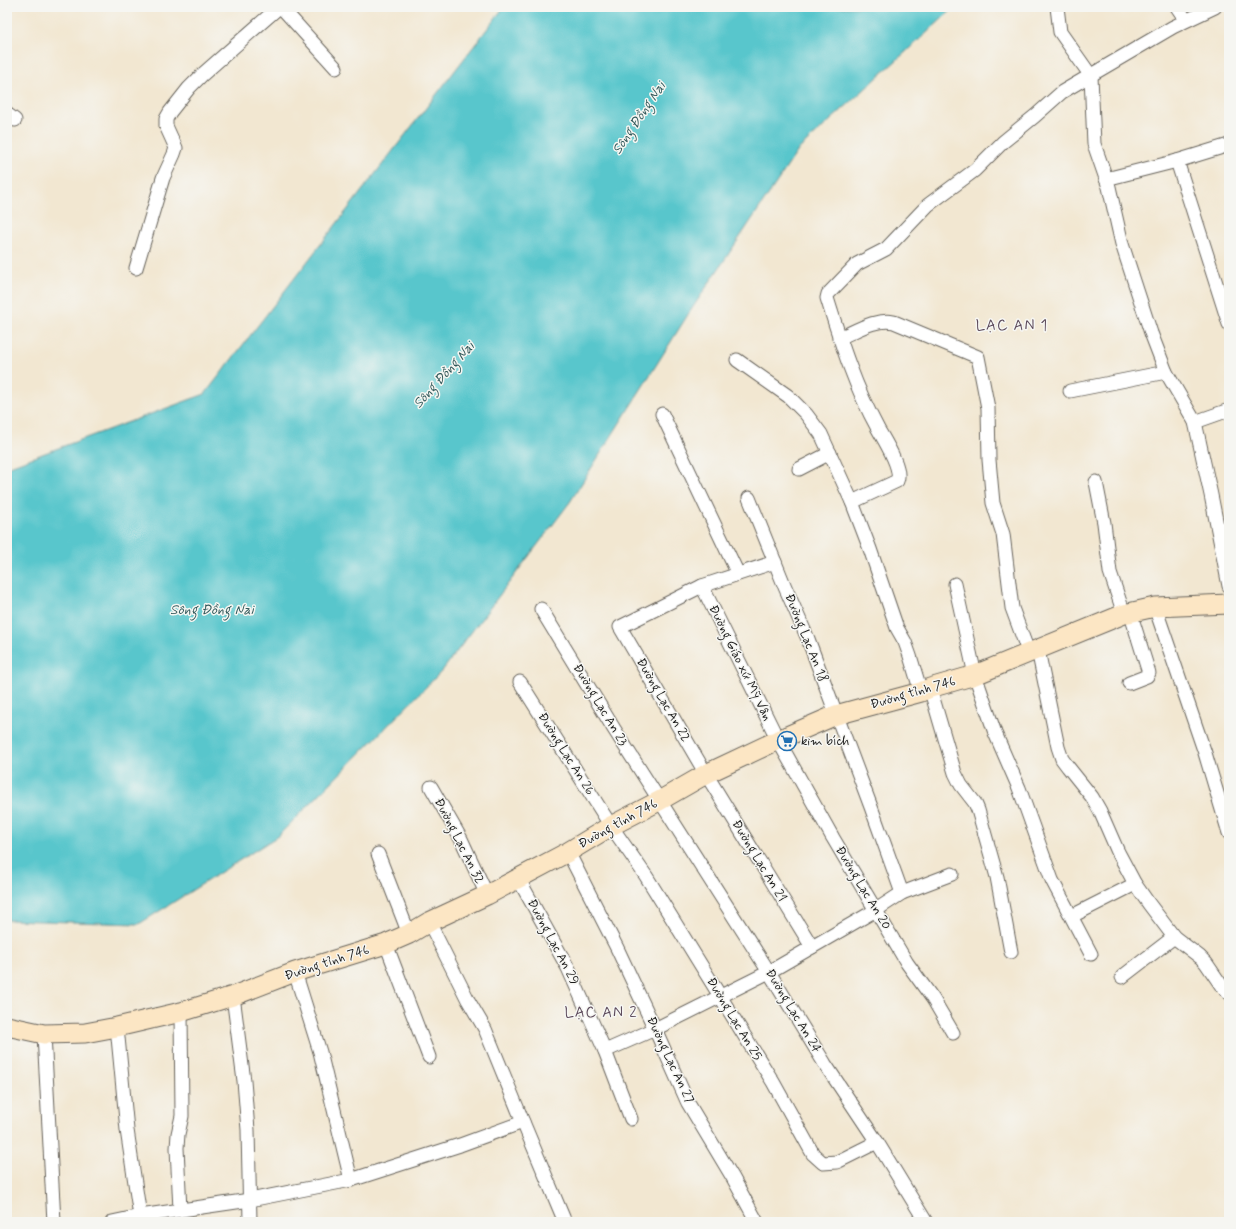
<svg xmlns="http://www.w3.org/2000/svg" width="1236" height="1229" font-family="Mynerve,sans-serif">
  <rect width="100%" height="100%" fill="#f6f6f2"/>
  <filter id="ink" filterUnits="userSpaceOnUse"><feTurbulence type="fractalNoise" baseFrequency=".025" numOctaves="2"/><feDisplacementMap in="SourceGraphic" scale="8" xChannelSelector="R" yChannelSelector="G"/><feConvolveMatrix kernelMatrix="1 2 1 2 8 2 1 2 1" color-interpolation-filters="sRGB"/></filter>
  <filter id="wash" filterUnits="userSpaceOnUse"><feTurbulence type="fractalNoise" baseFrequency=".012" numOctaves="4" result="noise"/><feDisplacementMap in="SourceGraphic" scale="16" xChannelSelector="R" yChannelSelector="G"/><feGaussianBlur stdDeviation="0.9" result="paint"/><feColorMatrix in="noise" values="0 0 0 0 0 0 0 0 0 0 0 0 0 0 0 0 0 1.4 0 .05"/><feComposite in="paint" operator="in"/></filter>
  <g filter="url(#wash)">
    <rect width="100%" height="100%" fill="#f2e7d1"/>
    <path fill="#59c6cc" stroke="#3a7174" d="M504 7H955L799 149 689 313 570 502 442 671 278 836 139 924 7 920V467L205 394Z"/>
  </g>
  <g filter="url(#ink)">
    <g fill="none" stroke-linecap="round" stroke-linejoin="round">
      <defs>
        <g id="minor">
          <path d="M281 7 336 68"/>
          <path d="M1057 7 1060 32 1091 76 1094 144 1109 187 1122 244 1151 333 1166 372 1195 422 1211 495 1229 586"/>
          <path d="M1177 7 1186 20"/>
          <path d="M7 114 15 120"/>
          <path d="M1177 161 1229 324"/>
          <path d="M1106 179 1177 161 1229 145"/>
          <path d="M136 268 163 178 174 154 176 148 166 126V119L170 112 189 88 203 74 279 7"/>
          <path d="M839 338C856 331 875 318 894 322L978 357 988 408 989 460 993 503 1003 534 1012 608 1029 654"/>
          <path d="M737 360 788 396 806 414 821 434 852 502 870 549 897 628 905 642 910 656 921 692"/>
          <path d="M1070 391 1166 372"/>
          <path d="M662 414 738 574"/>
          <path d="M1195 422 1229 410"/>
          <path d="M799 469 830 453"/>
          <path d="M1096 482 1104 523 1110 572 1124 614"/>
          <path d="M749 498 785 587 808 639 871 807 902 893"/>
          <path d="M852 502 897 481C903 469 884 440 878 429 855 387 841 343 827 298L828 294 857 264 886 249 928 205 975 170 1003 142 1035 116 1062 92 1173 27 1215 7"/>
          <path d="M775 562 702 586 620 627 706 774 812 947"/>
          <path d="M955 584 975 675 995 733 1019 788 1052 880 1091 954"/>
          <path d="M702 586 778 740 833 838 907 963 933 999 953 1033"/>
          <path d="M1155 607 1205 753 1229 833"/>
          <path d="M541 609 614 729 769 972 825 1064 877 1142 926 1222"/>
          <path d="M1038 650 1058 747 1062 759 1068 767 1092 797 1100 811 1118 852 1135 884 1149 904 1174 937 1200 957 1206 963 1221 985 1229 993"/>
          <path d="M520 682 611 826 646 876 720 996 773 1082 813 1154 823 1163 837 1162 877 1142"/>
          <path d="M1129 683 1147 676 1149 673 1130 612"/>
          <path d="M930 688 955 773 961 785 975 803 978 810 997 877 1011 952"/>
          <path d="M431 787 461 839 487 895"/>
          <path d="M568 852 617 948 655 1029 688 1103 733 1178 757 1222"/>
          <path d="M378 854 409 934"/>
          <path d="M518 878 568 968 605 1051 631 1119"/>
          <path d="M1072 916 1135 884"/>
          <path d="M429 922 468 1000 485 1029 523 1122 565 1222"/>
          <path d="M386 944 429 1057"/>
          <path d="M295 972 320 1052 351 1180"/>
          <path d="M1122 977 1174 937"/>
          <path d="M233 996 244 1081 248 1130 250 1222"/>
          <path d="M117 1027 127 1130 140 1216"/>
          <path d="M44 1034 54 1222"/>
          <path d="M605 1051 655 1029 769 972 876 910 902 893 952 874"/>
          <path d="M180 1210 177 1148 178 1134 182 1116 181 1012"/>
          <path d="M112 1222 140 1216 250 1200 351 1180 460 1145 523 1122"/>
        </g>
        <path id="secondary" d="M7 1026 44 1034 85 1033 117 1027 181 1012 233 996 295 972 386 944 409 934 429 922 487 895 568 852 611 826 659 801 706 774 778 740 836 715 921 692 930 688 975 675 1124 614 1155 607 1229 604"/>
      </defs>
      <use href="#minor" stroke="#67635b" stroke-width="15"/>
      <use href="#secondary" stroke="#67635b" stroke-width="21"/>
      <use href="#minor" stroke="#fff" stroke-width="13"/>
      <use href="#secondary" stroke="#fce6c4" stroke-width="19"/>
    </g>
  </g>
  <defs>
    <symbol id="supermarket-ring" viewBox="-11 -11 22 22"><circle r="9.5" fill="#f6f6f2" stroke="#1f6fb2" stroke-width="1.5"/><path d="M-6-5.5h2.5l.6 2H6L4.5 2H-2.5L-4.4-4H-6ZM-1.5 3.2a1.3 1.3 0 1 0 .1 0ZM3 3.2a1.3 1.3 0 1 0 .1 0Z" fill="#1f6fb2"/></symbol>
  </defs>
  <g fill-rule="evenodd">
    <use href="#supermarket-ring" x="776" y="730" width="22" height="22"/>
  </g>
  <g text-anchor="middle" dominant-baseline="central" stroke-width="3" stroke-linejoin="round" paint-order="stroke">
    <g font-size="13" fill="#1c1c1c" stroke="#f6f6f2">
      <text transform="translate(806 638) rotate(68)">Đường Lạc An 18</text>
      <text transform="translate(740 663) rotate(64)">Đường Giáo xứ Mỹ Vân</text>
      <text transform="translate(913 693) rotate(-16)">Đường tỉnh 746</text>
      <text transform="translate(663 700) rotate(60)">Đường Lạc An 22</text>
      <text transform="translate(600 705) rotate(59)">Đường Lạc An 23</text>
      <text transform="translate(566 754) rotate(58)">Đường Lạc An 26</text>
      <text transform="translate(618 824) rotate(-29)">Đường tỉnh 746</text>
      <text transform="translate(459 841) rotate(63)">Đường Lạc An 32</text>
      <text transform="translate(759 861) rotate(59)">Đường Lạc An 21</text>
      <text transform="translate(863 888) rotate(59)">Đường Lạc An 20</text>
      <text transform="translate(553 942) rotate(62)">Đường Lạc An 29</text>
      <text transform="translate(327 963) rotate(-18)">Đường tỉnh 746</text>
      <text transform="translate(793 1011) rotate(59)">Đường Lạc An 24</text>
      <text transform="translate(734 1019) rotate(59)">Đường Lạc An 25</text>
      <text transform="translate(670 1060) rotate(65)">Đường Lạc An 27</text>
    </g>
    <g font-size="13" fill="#1c1c1c" stroke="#f6f6f2" text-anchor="start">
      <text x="801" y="741">kim bích</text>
    </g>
    <g font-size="14" font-style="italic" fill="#31585a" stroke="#f6f6f2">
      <text transform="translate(639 118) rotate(-56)">Sông Đồng Nai</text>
      <text transform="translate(444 375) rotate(-48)">Sông Đồng Nai</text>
      <text x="212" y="610">Sông Đồng Nai</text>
    </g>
    <g font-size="15" letter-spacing="1" fill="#5d4b5c" stroke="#f6f6f2">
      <text x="1012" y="326">LẠC AN 1</text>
      <text x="601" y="1013">LẠC AN 2</text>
    </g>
  </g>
  <rect width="1236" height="1229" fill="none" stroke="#f6f6f2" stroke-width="24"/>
</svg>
